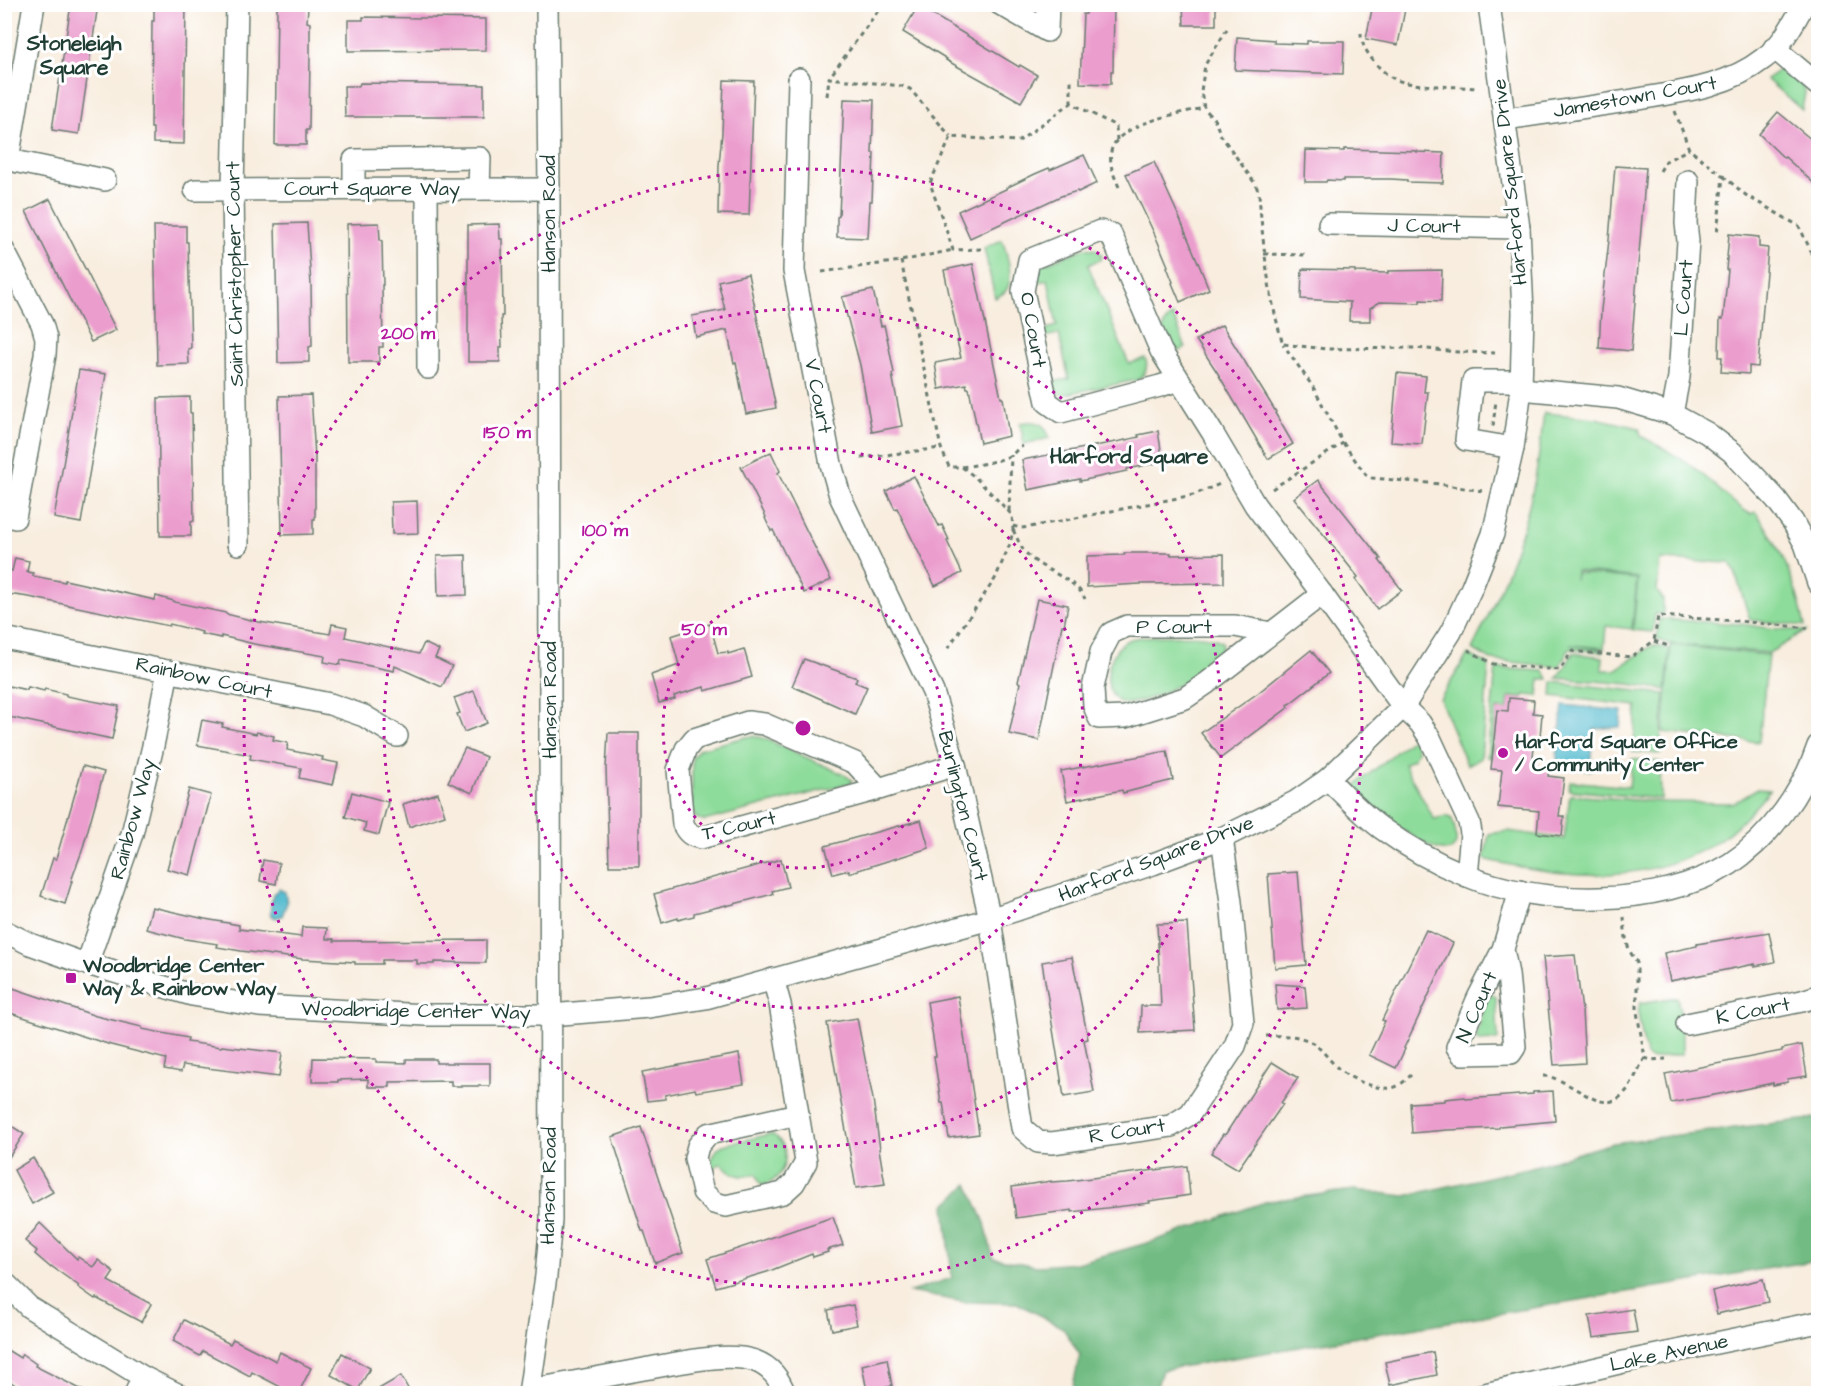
<svg xmlns="http://www.w3.org/2000/svg" width="1823" height="1398" font-family="'Architects Daughter',sans-serif">
  <rect width="100%" height="100%" fill="#fff"/>
  <filter id="ink" filterUnits="userSpaceOnUse"><feTurbulence type="fractalNoise" baseFrequency=".0167" numOctaves="2"/><feDisplacementMap in="SourceGraphic" scale="12" xChannelSelector="R" yChannelSelector="G"/><feConvolveMatrix kernelMatrix="1 2 1 2 8 2 1 2 1" color-interpolation-filters="sRGB"/></filter>
  <filter id="wash" filterUnits="userSpaceOnUse"><feTurbulence type="fractalNoise" baseFrequency=".008" numOctaves="4" result="noise"/><feDisplacementMap in="SourceGraphic" scale="24" xChannelSelector="R" yChannelSelector="G"/><feGaussianBlur stdDeviation="1.35" result="paint"/><feColorMatrix in="noise" values="0 0 0 0 0 0 0 0 0 0 0 0 0 0 0 0 0 1.4 0 .05"/><feComposite in="paint" operator="in"/></filter>
  <g filter="url(#wash)">
    <rect width="100%" height="100%" fill="#f8edde"/>
    <g fill="#8edc9b" stroke="#568c68" stroke-width="1.5">
      <path d="M1781 69 1802 86 1805 92 1802 110 1766 79Z"/>
      <path d="M1002 240C1007 252 1014 278 1007 289 1004 294 999 296 995 298L984 248Z"/>
      <path d="M1086 248 1097 250 1102 255 1101 259 1088 265 1129 364 1145 358C1149 366 1145 376 1137 380L1062 395 1051 386 1052 382 1069 379 1059 334 1043 337 1040 331 1057 326 1048 280 1035 283 1034 272 1039 266Z"/>
      <path d="M1173 316 1186 348 1180 351 1170 348C1163 334 1158 325 1173 316Z"/>
      <path d="M1544 413 1596 418 1639 428 1641 436C1661 447 1680 457 1698 471 1716 485 1730 502 1750 514L1756 512C1782 549 1796 583 1805 626L1750 620 1735 572 1730 563 1660 560 1657 591 1663 599V614H1655L1653 632 1633 630 1638 578 1576 571 1575 580 1576 573 1637 579 1632 629 1606 626 1604 648 1570 645 1604 650 1603 652 1569 649 1559 667 1491 660 1472 649C1495 604 1516 558 1528 509 1537 478 1540 445 1544 413Z"/>
      <path d="M1028 422C1041 421 1045 426 1050 438L1024 444 1020 423Z"/>
      <path d="M1659 619 1741 624 1768 628 1806 631 1769 653 1670 644 1657 640Z"/>
      <path d="M1158 636C1177 636 1205 632 1222 642 1226 665 1138 712 1120 702 1099 690 1108 652 1126 641 1134 636 1148 637 1158 636Z"/>
      <path d="M1653 645 1670 649 1666 690 1629 684 1557 678 1564 669 1573 653 1603 657 1602 670H1615Z"/>
      <path d="M1671 645 1768 655 1759 742 1663 732Z"/>
      <path d="M1468 654 1489 665 1481 758 1467 765 1440 699Z"/>
      <path d="M1496 668 1544 671 1548 679H1540L1538 696 1524 695 1523 698 1509 697 1507 710 1497 709 1491 758 1487 757Z"/>
      <path d="M1553 682 1665 694 1661 732V754L1633 752 1637 706 1552 696Z"/>
      <path d="M754 736 763 738 843 774 852 780 851 783 847 784 704 821 696 818 692 809V758L699 749 746 737Z"/>
      <path d="M1412 739 1416 743 1417 752 1413 759 1404 764 1434 819 1447 816 1452 819C1479 898 1369 806 1354 790L1357 784Z"/>
      <path d="M1632 759 1660 762 1661 799 1569 790 1570 781 1629 787Z"/>
      <path d="M1756 789 1770 790C1756 806 1742 823 1725 836 1654 887 1564 879 1484 859L1489 834 1508 831 1564 839 1570 795 1663 802 1733 803Z"/>
      <path d="M1488 994H1492L1496 997 1498 1039 1497 1040 1478 1041 1476 1038Z"/>
      <path d="M1677 997 1682 1022V1054L1651 1059 1646 1056 1638 1013 1640 1003Z"/>
      <path d="M771 1134C795 1144 786 1182 762 1185L760 1183 756 1174C740 1179 732 1175 721 1163L711 1170 710 1169C710 1158 714 1150 723 1145Z"/>
    </g>
    <path fill="#72bc83" stroke="#487c5c" stroke-width="1.5" d="M1818 1118V1260L1162 1370 1155 1393H1077L1073 1385 1080 1355 1063 1328 1017 1303 963 1302 910 1292 952 1278 945 1205 968 1184 985 1223 993 1258 1037 1266 1077 1263 1154 1241 1268 1201 1354 1190 1405 1196 1528 1168 1612 1143Z"/>
    <g fill="#50b9ce" stroke="#387b81" stroke-width="1.5">
      <path d="M1563 705 1622 711 1620 727 1594 729 1591 770 1556 766Z"/>
      <path d="M279 889 285 892 287 903 282 916 276 918 271 916C269 911 272 900 273 894Z"/>
    </g>
    <g id="blocks">
      <g fill="#eb9ece">
        <path d="M71 4H98L79 134 52 130Z"/>
        <path d="M1087 4H1114L1113 71H1111V84L1080 83 1083 14H1086Z"/>
        <path d="M1183 4H1216V25H1184Z"/>
        <path d="M1373 4H1406L1398 45 1366 39Z"/>
        <path d="M154 5H186L184 144 153 143V128H151L152 21H154Z"/>
        <path d="M918 6 1019 67 1020 65 1037 75 1021 102 946 60 947 59 903 32Z"/>
        <path d="M277 7H308L307 22 310 23V53L309 130H306V145H275Z"/>
        <path d="M363 17 486 19V50L348 51V20H363Z"/>
        <path d="M1237 37 1274 40V43L1307 44V41H1344L1343 74 1235 70Z"/>
        <path d="M724 80 754 81 749 215 718 214 719 165 722 133Z"/>
        <path d="M360 83 484 85V117H345L344 86H359Z"/>
        <path d="M844 99 874 100 872 153H874L872 201H870L868 238 837 237V217L839 216Z"/>
        <path d="M1778 112 1818 145V187L1785 157 1784 158 1759 134Z"/>
        <path d="M1344 149 1417 151V152L1444 153 1443 183 1407 182V180L1391 179H1344V181L1327 180 1326 182H1305L1306 150 1344 151Z"/>
        <path d="M1084 155 1097 183 1078 192 1077 191 1061 196 970 238 958 211 1006 189V188L1035 174 1049 168 1050 170Z"/>
        <path d="M1154 162 1180 219 1209 289 1180 302 1172 283 1173 282 1167 267 1168 266 1155 235 1126 174Z"/>
        <path d="M1615 166 1646 168 1631 351 1599 348 1601 310 1609 240Z"/>
        <path d="M50 199 116 330 91 342 26 211Z"/>
        <path d="M307 223 311 285 312 346 309 347V362L278 363 275 224Z"/>
        <path d="M379 223 380 240 382 241 383 285H382L383 347H379V362H348L347 224Z"/>
        <path d="M499 224 500 239H502L503 316H501L502 347H500V362H468V225Z"/>
        <path d="M154 226H186V242H188L191 348 188 349 189 364 157 365Z"/>
        <path d="M1729 234 1759 237V247L1768 248 1758 367 1749 366V374L1721 372 1722 357H1719L1720 319H1723L1728 270H1726Z"/>
        <path d="M973 264 1001 398H1003L1009 436 980 443 969 388H967L966 384 939 389 935 363 961 358 957 341H959L944 270Z"/>
        <path d="M1302 269 1355 270V272L1388 273V271L1442 270 1441 301 1420 300V303L1380 302 1370 308V321H1349L1350 302 1301 299Z"/>
        <path d="M748 274 776 408 746 414 736 362 734 363 727 330 696 337 692 316 725 310 718 281Z"/>
        <path d="M873 290 881 326 884 325 888 342 894 373 892 374 902 426 872 432 860 365 842 297Z"/>
        <path d="M1222 325 1276 412 1275 413 1293 444 1268 459 1217 372 1196 340Z"/>
        <path d="M79 370 106 374 81 523 54 518Z"/>
        <path d="M1397 373 1426 376 1424 392H1428L1422 444 1391 442Z"/>
        <path d="M311 395 315 457V519H313V534L282 535 279 396Z"/>
        <path d="M190 397V413H192L194 521 191 522V536H160L158 398Z"/>
        <path d="M1158 431 1163 462 1127 469V471L1080 481V479L1028 490 1022 460 1121 441 1139 437 1138 435Z"/>
        <path d="M771 452 780 471 778 473 831 580 804 593 773 530 771 531 765 518 766 517 741 467Z"/>
        <path d="M914 476 939 526 942 525 949 540 947 541 962 573 935 586 897 508 895 509 886 491Z"/>
        <path d="M1318 480 1381 559 1379 560 1402 590 1377 609 1356 579 1358 577 1294 498Z"/>
        <path d="M417 501 418 533 392 534 391 502Z"/>
        <path d="M1124 553H1171V555L1224 554V583L1140 584 1087 587V556L1124 555Z"/>
        <path d="M466 555 467 595 438 596 437 556Z"/>
        <path d="M15 558 29 561 27 572 33 573V576L65 582V580L155 600 156 596 174 601V602L226 613V614L259 622 330 634 332 624 347 627 345 637 419 654 424 643 439 650 435 658 452 666 442 687 395 666 394 671 341 660 340 665 324 662 325 656 254 644 221 636V638L201 634 202 632 170 624 169 626 29 597 8 594V592L4 591V569L12 571Z"/>
        <path d="M1037 599 1068 605 1064 626 1062 625 1039 740 1009 734 1020 683 1018 682Z"/>
        <path d="M710 624 718 653 728 652V654L744 649 752 677 705 691 704 687 674 696 675 699 659 703 651 675 679 665 671 636Z"/>
        <path d="M1311 650 1329 673 1288 705 1289 707 1221 758 1201 733 1258 693Z"/>
        <path d="M804 659 857 678 855 682 867 687 855 714 792 686Z"/>
        <path d="M4 685 27 690 28 687 44 691 45 689 66 694V696L119 706 112 739 4 716Z"/>
        <path d="M474 691 487 723 464 732 457 714 460 713 454 698Z"/>
        <path d="M1509 698 1534 700 1533 713 1542 714 1540 737H1535L1532 766 1549 768 1548 776 1564 778 1559 816H1564L1562 836 1537 833 1539 811 1498 807 1502 770 1491 769 1497 710 1508 711Z"/>
        <path d="M202 720 223 724 222 727 256 734 257 732 274 736 273 740 288 743 287 750 323 757 322 760 338 763 333 785 299 778 301 768 250 759 251 755 197 745Z"/>
        <path d="M608 733H639V866H609L606 768Z"/>
        <path d="M465 748 486 757 472 793 448 782Z"/>
        <path d="M1167 751 1173 780 1123 793 1122 790 1067 801 1061 771Z"/>
        <path d="M83 766 104 772 82 851 71 881H72L65 904 41 896 53 858 56 859Z"/>
        <path d="M189 789 211 795 190 875 167 869Z"/>
        <path d="M352 792 388 802 379 835 364 831 366 823 345 817Z"/>
        <path d="M438 793 445 815 409 827 403 804Z"/>
        <path d="M921 820 929 848 849 873V870L833 874 825 846Z"/>
        <path d="M781 859 788 887 772 891 773 894 726 906V905L694 913V916L678 920V918L662 923 654 894Z"/>
        <path d="M263 860 279 863 276 884 260 881Z"/>
        <path d="M1298 872 1306 965 1275 968 1268 874Z"/>
        <path d="M152 907 205 919 239 925V929L301 937 302 927 327 928 326 939H334V941L486 940V963L434 962V964H417V960H382V964H355V962L303 959 241 951 217 947 218 944 185 939 146 929Z"/>
        <path d="M1187 923 1195 1030 1140 1033 1141 1006H1161L1157 924Z"/>
        <path d="M1426 930 1453 943 1404 1048 1405 1049 1396 1068 1369 1055 1385 1021 1382 1020Z"/>
        <path d="M1769 932 1775 962 1755 966V964L1670 981 1664 953 1697 946V944Z"/>
        <path d="M1575 955 1582 1011 1585 1063 1554 1065 1543 957Z"/>
        <path d="M1072 957 1088 1039 1084 1040 1094 1092 1064 1097 1042 962Z"/>
        <path d="M1275 984 1305 986 1307 1008 1277 1010Z"/>
        <path d="M4 985 96 1016 142 1027V1029L188 1038 187 1042 221 1047 222 1046 282 1053 279 1077 183 1065 181 1072 164 1069 166 1059 111 1045 4 1011Z"/>
        <path d="M958 996 979 1134 949 1138 943 1103H941L934 1056H936L927 1002Z"/>
        <path d="M857 1018 873 1099 880 1149H879L885 1184 856 1188 827 1023Z"/>
        <path d="M1802 1045 1807 1076 1787 1079 1788 1082 1773 1085V1083L1725 1093 1671 1103 1665 1074 1782 1051V1049Z"/>
        <path d="M739 1054 744 1084 696 1092 695 1089 665 1095V1099L647 1101 642 1072Z"/>
        <path d="M313 1058 376 1059V1062L406 1063V1059H436V1063H490V1086H451V1081L390 1082V1087H368V1079L338 1080V1082H312Z"/>
        <path d="M1272 1062 1298 1078 1281 1103 1283 1104 1238 1169 1211 1153 1223 1134 1225 1135Z"/>
        <path d="M1553 1091 1555 1121 1500 1126 1499 1128 1447 1130 1412 1133 1410 1103 1445 1101V1099L1465 1097 1466 1099 1533 1094V1092Z"/>
        <path d="M4 1121 24 1134 4 1165Z"/>
        <path d="M641 1127 683 1253 655 1263 644 1231H642L612 1137Z"/>
        <path d="M33 1158 53 1192 32 1204 14 1170Z"/>
        <path d="M1187 1166 1190 1195 1149 1201 1150 1203 1072 1212V1210L1016 1218 1012 1187 1051 1181V1182L1068 1181Z"/>
        <path d="M833 1217 843 1245 827 1250 828 1252 813 1257 812 1254 767 1272 716 1287 707 1259Z"/>
        <path d="M40 1223 77 1259 78 1257 93 1267 98 1260 114 1272 108 1281 151 1304 141 1322 96 1298 95 1299 78 1287 79 1286 51 1266 50 1267 35 1254 37 1251 25 1241Z"/>
        <path d="M1763 1279 1768 1302 1717 1314 1712 1291Z"/>
        <path d="M853 1305 857 1325 832 1330 828 1310Z"/>
        <path d="M1633 1309 1637 1332 1593 1338 1589 1316Z"/>
        <path d="M184 1320 230 1344 233 1339 276 1361 280 1352 311 1368 298 1394H294L252 1372 250 1376 203 1351 200 1356 173 1341Z"/>
        <path d="M4 1348 20 1358 22 1354 36 1364 35 1366 90 1394H28L4 1377Z"/>
        <path d="M1433 1352 1437 1375 1390 1385 1385 1362Z"/>
        <path d="M342 1353 370 1368 358 1390 331 1375Z"/>
        <path d="M887 1359 892 1386 867 1391 862 1365Z"/>
        <path d="M401 1376 411 1394H370Z"/>
      </g>
    </g>
  </g>
  <g filter="url(#ink)">
    <use href="#blocks" fill-opacity="0" stroke="#6b7b70" stroke-width="1.5"/>
    <g fill="none" stroke-linecap="round" stroke-linejoin="round">
      <defs>
        <g id="minor">
          <path d="M237 4 233 190 238 544"/>
          <path d="M1000 4 1047 31 1048 4"/>
          <path d="M1774 48 1818 85"/>
          <path d="M799 79 794 271 831 464 840 496 933 692 955 765 990 919 1022 1128 1038 1142 1052 1143 1171 1126 1190 1114 1235 1046 1243 1023 1231 902 1222 838"/>
          <path d="M1505 119C1548 113 1590 107 1633 100 1678 92 1726 88 1763 59 1782 46 1793 24 1804 4"/>
          <path d="M4 159 105 180"/>
          <path d="M8 160 34 4"/>
          <path d="M354 188V160L480 158 479 189"/>
          <path d="M427 189 428 368"/>
          <path d="M195 190 549 189"/>
          <path d="M1329 224 1519 228"/>
          <path d="M4 251 42 324 46 338 45 355 15 518"/>
          <path d="M1179 380 1160 386 1061 412 1047 402 1023 291 1029 260 1100 231 1111 234 1161 351 1212 432 1255 505 1322 594 1403 707 1420 723 1430 738 1469 822 1471 833 1467 876"/>
          <path d="M1521 389 1618 398 1672 414 1707 433 1732 452 1776 499 1793 522 1805 544 1818 583"/>
          <path d="M1672 414 1679 377 1688 241 1686 223 1688 181"/>
          <path d="M1513 448 1466 440 1473 381H1521"/>
          <path d="M1271 633 1235 626H1127L1111 633 1101 652 1093 688 1094 706 1099 718 1125 717 1185 698 1207 683 1322 594"/>
          <path d="M4 638 330 704 364 716 397 736"/>
          <path d="M1328 779C1345 796 1362 814 1381 828 1407 847 1436 863 1465 875 1539 907 1660 908 1730 864 1771 837 1803 791 1818 746"/>
          <path d="M879 789 855 763 764 724 748 722 694 739 686 749 678 770 683 824C687 833 691 836 701 838L879 789 955 765"/>
          <path d="M4 931 30 944 77 961 131 977 192 995 259 1006 425 1015H550L649 1007 706 998 990 919 1153 864 1222 838 1295 802 1328 779 1403 707 1451 632 1472 587 1493 534 1513 448 1521 389 1523 312 1519 228 1489 4"/>
          <path d="M1503 949 1508 974 1515 1047 1511 1053 1462 1054 1457 1047 1478 998 1503 949 1520 891"/>
          <path d="M87 964 132 834 153 746 168 671"/>
          <path d="M773 979 780 1004 798 1114 806 1162 794 1183 783 1193 726 1206 714 1203 703 1192 695 1158 698 1146 708 1134 798 1114"/>
          <path d="M1687 1024 1802 1001 1818 996"/>
          <path d="M4 1282 29 1307 143 1377 177 1394"/>
          <path d="M530 1390C568 1383 606 1376 644 1369 674 1364 726 1351 755 1361 771 1367 779 1378 785 1394"/>
          <path d="M135 1394 143 1377"/>
          <path d="M529 1394 546 1276 551 1220 549 189 547 4"/>
          <path d="M1485 1394 1628 1361 1814 1323 1818 1324"/>
        </g>
      </defs>
      <use href="#minor" stroke="#6b7b70" stroke-width="24"/>
      <g stroke="#6b7b70" stroke-width="3" stroke-dasharray="4.5 4.5" stroke-linecap="butt">
        <path d="M883 4 829 78 902 86 910 89 951 137"/>
        <path d="M1227 29 1205 65 1201 91 1204 108 1215 120 1220 134 1256 185 1259 194C1263 244 1268 295 1283 344L1326 349 1416 348 1458 352 1497 353"/>
        <path d="M1361 33C1361 43 1366 51 1372 59 1378 67 1387 76 1397 80 1414 87 1456 86 1476 88"/>
        <path d="M827 96 829 78"/>
        <path d="M1071 103V79"/>
        <path d="M1675 111 1689 149 1723 176 1717 234"/>
        <path d="M1660 171 1666 161 1689 149"/>
        <path d="M1723 176 1747 196 1799 226 1818 266"/>
        <path d="M1119 187C1114 176 1109 165 1111 152 1115 124 1180 113 1204 108"/>
        <path d="M981 249 953 250 930 183 951 137 1019 141 1071 103 1112 124 1116 127 1117 140"/>
        <path d="M1264 254 1307 255"/>
        <path d="M901 261 941 448 949 467H962L975 477 1012 515 1013 530 1010 544 995 579 946 651"/>
        <path d="M822 272 901 261 953 250"/>
        <path d="M1493 426 1496 400"/>
        <path d="M1343 443 1366 475 1372 478 1440 484 1482 491"/>
        <path d="M861 458 941 448"/>
        <path d="M962 467C975 465 1000 462 1011 455 1016 452 1017 448 1023 446"/>
        <path d="M1272 489 1343 443 1313 387 1283 344"/>
        <path d="M1009 511 1011 455"/>
        <path d="M1013 526 1021 528 1030 527 1193 495 1220 484"/>
        <path d="M1013 530C1018 539 1020 548 1028 555 1044 572 1076 578 1085 599"/>
        <path d="M1654 641 1671 647"/>
        <path d="M1468 650 1493 664 1560 670 1572 651 1631 657 1654 641 1658 616 1738 621 1808 628"/>
        <path d="M1624 917C1625 928 1625 941 1630 951 1632 956 1635 958 1637 963V1012L1645 1058 1651 1060 1666 1059"/>
        <path d="M1266 1036C1282 1036 1297 1034 1311 1042 1323 1049 1330 1062 1341 1071 1353 1080 1377 1090 1392 1088 1400 1086 1406 1080 1411 1075"/>
        <path d="M1543 1076C1568 1076 1599 1115 1620 1097 1632 1088 1637 1070 1645 1058"/>
      </g>
      <use href="#minor" stroke="#fff" stroke-width="21"/>
    </g>
  </g>
  <g fill="none" stroke="#b5179e" stroke-width="3" stroke-dasharray="3 6">
    <circle cx="803" cy="728" r="140"/>
    <circle cx="803" cy="728" r="280"/>
    <circle cx="803" cy="728" r="419"/>
    <circle cx="803" cy="728" r="559"/>
  </g>
  <g fill="#b5179e" stroke="#fff" stroke-width="2">
    <circle cx="1503" cy="753" r="6"/>
    <rect x="65" y="972" width="12" height="12" rx="3"/>
  </g>
  <g text-anchor="middle" dominant-baseline="central" stroke-width="6" stroke-linejoin="round" paint-order="stroke">
    <g font-size="20" fill="#1f3d34" stroke="#fff">
      <text transform="translate(1635 97) rotate(-10)">Jamestown Court</text>
      <text transform="translate(1510 182) rotate(-96)">Harford Square Drive</text>
      <text x="372" y="189">Court Square Way</text>
      <text transform="translate(549 214) rotate(-90)">Hanson Road</text>
      <text transform="translate(1424 226) rotate(1)">J Court</text>
      <text transform="translate(235 274) rotate(-91)">Saint Christopher Court</text>
      <text transform="translate(1684 298) rotate(-86)">L Court</text>
      <text transform="translate(1033 330) rotate(80)">O Court</text>
      <text transform="translate(818 396) rotate(79)">V Court</text>
      <text x="1174" y="627">P Court</text>
      <text transform="translate(204 678) rotate(12)">Rainbow Court</text>
      <text transform="translate(550 700) rotate(-90)">Hanson Road</text>
      <text transform="translate(963 806) rotate(76)">Burlington Court</text>
      <text transform="translate(133 819) rotate(-75)">Rainbow Way</text>
      <text transform="translate(739 826) rotate(-13)">T Court</text>
      <text transform="translate(1156 859) rotate(-21)">Harford Square Drive</text>
      <text transform="translate(1477 1007) rotate(-67)">N Court</text>
      <text transform="translate(416 1011) rotate(1)">Woodbridge Center Way</text>
      <text transform="translate(1753 1011) rotate(-11)">K Court</text>
      <text transform="translate(1127 1131) rotate(-9)">R Court</text>
      <text transform="translate(549 1186) rotate(-89)">Hanson Road</text>
      <text transform="translate(1669 1353) rotate(-12)">Lake Avenue</text>
    </g>
    <g font-size="20" font-weight="bold" fill="#1f3d34" stroke="#fff" text-anchor="start">
      <text x="1515" y="742">Harford Square Office<tspan x="1515" dy="23">/ Community Center</tspan></text>
      <text x="83" y="966">Woodbridge Center<tspan x="83" dy="23">Way &amp; Rainbow Way</tspan></text>
    </g>
    <g font-size="21" font-weight="bold" fill="#1f3d34" stroke="#fff">
      <text x="74" y="43">Stoneleigh<tspan x="74" dy="24">Square</tspan></text>
      <text x="1129" y="456">Harford Square</text>
    </g>
  </g>
  <circle cx="803" cy="728" r="9" fill="#b5179e" stroke="#fff" stroke-width="3"/>
  <g font-size="18" text-anchor="middle" font-weight="bold" fill="#b5179e" stroke="#fff" stroke-width="6" stroke-linejoin="round" paint-order="stroke">
    <text x="408" y="339">200 m</text>
    <text x="507" y="438">150 m</text>
    <text x="605" y="536">100 m</text>
    <text x="704" y="635">50 m</text>
  </g>
  <rect width="1823" height="1398" fill="none" stroke="#fff" stroke-width="24"/>
</svg>
